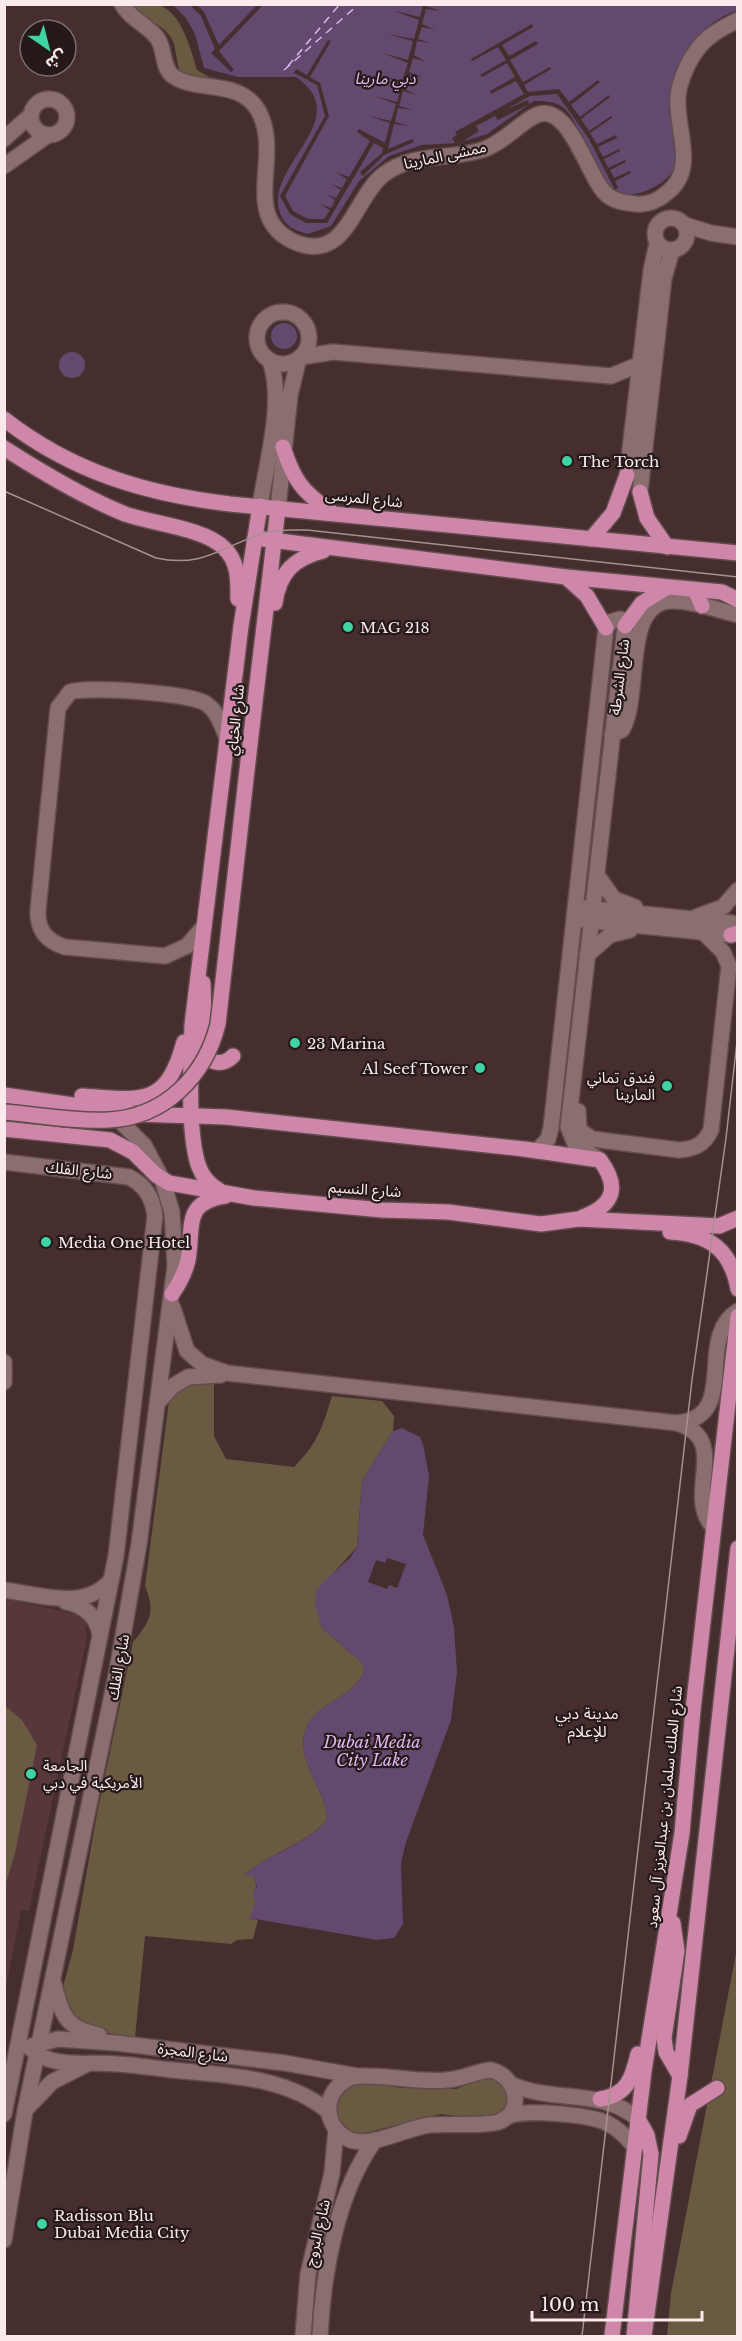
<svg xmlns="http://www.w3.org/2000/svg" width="742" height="2341" font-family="'Libre Baskerville','Noto Sans Arabic',serif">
  <rect width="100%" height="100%" fill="#462d2e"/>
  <path fill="#573739" d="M5 1599 76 1614 86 1622 87 1638 29 1911 21 1910 5 1993Z"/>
  <g fill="#6a5a42">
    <path d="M134 5C142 5 152 3 159 5 182 13 191 50 197 70L209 77 236 84 190 77 180 71C175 59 177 44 169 35 159 21 141 21 134 5Z"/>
    <path d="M209 1376 214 1383V1436L226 1459 294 1467C318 1443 322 1428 332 1396L382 1401 394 1416 393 1431 362 1481 357 1547 316 1592 322 1628 361 1662 364 1670C356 1700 309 1702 304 1736 299 1767 327 1791 327 1820 304 1846 270 1852 245 1875L254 1876C258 1890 257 1905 249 1918L258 1920 253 1939 237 1940 231 1944 145 1936 135 2038 90 2030 70 2013 63 1987 73 1950 96 1819 133 1642C150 1621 156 1613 145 1586L169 1401 191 1382Z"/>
    <path d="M5 1706 22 1720 37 1745 15 1853 5 1886Z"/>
    <path d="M737 1948V2336H667L671 2293Z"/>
    <path d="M485 2077 502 2081 510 2101 496 2116 473 2118 441 2114 365 2133H353L340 2121 335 2109 337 2098 352 2084 370 2082 401 2088 456 2089Z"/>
  </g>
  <g fill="#63496d">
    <path d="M737 4 738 10C697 23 668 67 669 109 670 126 680 142 678 158 675 178 652 191 635 194 585 203 591 126 561 106 552 101 544 101 534 101L487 134 458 143 422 145 389 156 359 181 331 226 308 234C296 231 284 226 280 213 263 166 357 119 296 77H238L204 68 195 34 186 18 173 5Z"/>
    <circle cx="284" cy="336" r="13"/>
    <circle cx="72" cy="365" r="13"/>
    <path d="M402 1428 420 1437 423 1444 429 1476 423 1535 447 1595 454 1627 457 1672 451 1720 406 1842 401 1863 403 1924 394 1938 377 1940 249 1918 255 1903 253 1891 257 1888 254 1876H244C269 1852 304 1847 327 1820 327 1791 299 1767 304 1736 309 1702 356 1700 364 1670L361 1662 322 1628 315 1606 316 1592 323 1582 350 1558 357 1547 362 1481 393 1431Z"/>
  </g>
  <g fill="#462d2e">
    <path d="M190 5H197L204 12 219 45 257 5H263L219 51 234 70 231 72 211 53 215 49 201 16Z"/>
    <path d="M423 5 440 11 426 9 422 24 435 30 422 27 418 39 431 43 417 41 414 55 426 62 413 58 409 72 422 77 408 75 404 89 417 95 403 91 399 106 413 110 398 108 395 122 408 126 394 124 388 149 412 139 414 142 384 155 363 176 360 172 382 153 383 148 374 143 327 223H306L290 214 280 196 325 116 317 85 294 73 296 69 307 75 328 40 331 41 310 77 320 83 329 116 285 196 293 211 308 219H324L330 210 320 204 331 208 335 200 326 194 336 198 341 190 331 184 342 188 347 179 335 172 349 177 370 141 357 132 359 129 385 143 390 123 369 116 391 121 396 104 375 96 397 102 402 83 381 76 402 81 408 63 382 53 408 60 413 41 387 34 414 39 419 20 394 11 420 17Z"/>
    <path d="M532 24 533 27 502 45 509 56 536 41 538 44 510 60 523 82 550 67 551 69 524 85 528 92 559 89 569 102 598 80 600 82 571 105 580 117 609 95 610 97 581 119 589 131 611 116 612 118 590 133 597 144 616 135 617 138 598 147 603 157 619 149 620 151 604 159 608 168 625 160 626 162 610 170 614 178 630 171 631 173 615 181 618 188 615 190 589 139 557 94 530 96 505 110 527 100 530 104 498 120 495 116 476 126 479 131 462 142 455 143 452 138 457 135 455 132 524 94 516 81 491 94 490 91 515 77 507 63 482 77 480 75 506 60 498 47 472 61 471 59Z"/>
    <path d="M387 1558 406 1564 397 1588 389 1585 387 1589 368 1582 376 1560 385 1563Z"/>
  </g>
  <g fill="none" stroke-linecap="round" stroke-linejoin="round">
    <g stroke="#e1b6f3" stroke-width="1.5" stroke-dasharray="8 6" stroke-linecap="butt">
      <path d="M288 66 340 4"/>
      <path d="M284 70 359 4"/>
    </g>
    <defs>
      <g id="minor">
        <path d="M122 4C131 20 148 25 158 39 165 50 162 68 173 76 197 93 241 78 259 112 283 157 238 219 297 243 347 262 354 198 383 175 413 151 451 161 485 149 503 142 515 128 531 118 567 94 586 173 604 192 612 201 624 203 636 204 648 205 659 200 668 192 698 168 675 128 678 96 680 79 689 59 700 46 710 34 724 27 738 20"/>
        <circle cx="49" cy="117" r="18"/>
        <path d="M4 139 31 115"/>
        <path d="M4 166 48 135"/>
        <circle cx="671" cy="234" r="16"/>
        <path d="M685 225 711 233 738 237"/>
        <circle cx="283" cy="338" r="26"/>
        <path d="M301 357 333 352 611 376 640 364"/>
        <path d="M627 475 651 271 657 243"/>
        <path d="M640 492 664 278 672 250"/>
        <path d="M260 506C266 464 285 401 270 361"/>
        <path d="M278 508 290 395 299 358"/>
        <path d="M612 734 622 730C642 696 622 604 670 601 692 600 716 610 738 615"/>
        <path d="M597 875 614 899 635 907"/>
        <path d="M696 917 723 907 738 890"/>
        <path d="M583 920 731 935 732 923 585 908"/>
        <path d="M204 926 187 946 165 956 65 947C46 941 37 930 38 910L58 708 70 692C90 686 187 693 205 703 217 710 222 726 227 738"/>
        <path d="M587 955 610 935 630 930"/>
        <path d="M578 1111 579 1130 592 1139 679 1150C694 1149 704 1145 711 1130L729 966 723 952 704 933"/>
        <path d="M537 1151 548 1139 551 1128 606 628 610 622 620 619 625 626 568 1127 575 1144 600 1160"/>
        <path d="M4 1162 129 1177C145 1185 153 1198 155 1216L116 1556 4 2114"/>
        <path d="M173 1308 187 1351 202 1364 227 1373 677 1423C741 1417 694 1337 738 1311"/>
        <path d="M4 1362V1382"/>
        <path d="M158 1402 173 1386 188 1377 221 1375"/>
        <path d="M677 1423C732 1440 683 1493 713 1527"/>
        <path d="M4 1590C41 1595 85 1611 111 1580"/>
        <path d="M66 1602C85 1606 97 1616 100 1635"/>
        <path d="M54 1984C62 2015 65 2028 99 2035"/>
        <path d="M31 2046 58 2039 116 2043 285 2063 357 2076"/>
        <path d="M30 2048C52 2070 88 2061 117 2064 136 2065 154 2068 172 2070 224 2075 287 2076 329 2112"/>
        <path d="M491 2070C515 2076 526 2108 501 2121 488 2127 447 2123 429 2125 407 2128 374 2146 354 2141 341 2138 330 2125 329 2112 327 2093 343 2076 361 2076 390 2075 418 2083 447 2080 463 2079 476 2071 491 2070Z"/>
        <path d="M513 2085C554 2103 602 2088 638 2119"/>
        <path d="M26 2109 52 2082 85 2065"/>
        <path d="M507 2117C523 2108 590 2115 607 2123 619 2129 627 2138 635 2147"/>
        <path d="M4 2240 25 2111 116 1676 139 1544 175 1266 172 1212 162 1179 144 1145 111 1112"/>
        <path d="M303 2336 308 2274 332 2173 336 2130"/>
        <path d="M320 2336C323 2273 337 2192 375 2140"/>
      </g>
      <g id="major">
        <path d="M4 419C72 472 146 494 230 504L738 553"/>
        <path d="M283 447C294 481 302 491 331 512"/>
        <path d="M4 448C43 473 83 497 125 514 153 524 204 528 224 548 239 562 238 581 238 599"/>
        <path d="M640 492 647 518 667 547"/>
        <path d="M255 538 566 577 722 592 738 600"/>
        <path d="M591 539 613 513 627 475"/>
        <path d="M566 577 587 596 606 628"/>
        <path d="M695 590 702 606"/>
        <path d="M275 603C279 573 294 558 323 551"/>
        <path d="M625 626 642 603 666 588"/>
        <path d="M250 744 278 508"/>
        <path d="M731 935 738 933"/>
        <path d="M203 983 205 1054C212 1065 224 1065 233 1056"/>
        <path d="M4 1095 135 1114 226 1117 524 1149 600 1160C620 1187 614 1205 583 1217"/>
        <path d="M82 1096C142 1100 166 1108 184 1042"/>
        <path d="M4 1129 110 1140 133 1152 156 1175 169 1183 254 1198 382 1210 448 1212 541 1224 579 1219 719 1226 738 1218"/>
        <path d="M220 1191C210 1185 203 1178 199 1167 187 1135 191 1061 192 1025L241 626 260 506"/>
        <path d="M670 1232C710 1234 731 1250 738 1289"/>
        <path d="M172 1294C179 1284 185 1273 188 1260 194 1227 182 1203 225 1196"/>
        <path d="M673 1923 677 1951 664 2038 666 2052 680 2076"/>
        <path d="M600 2099C627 2095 632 2079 638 2054"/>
        <path d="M679 2136 690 2105 717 2088"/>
        <path d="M612 2336 644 2071 682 1833 693 1710 738 1316"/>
        <path d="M634 2336 651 2154 647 2135 638 2119"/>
        <path d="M644 2336 680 2076 738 1548"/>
      </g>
    </defs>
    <use href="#minor" stroke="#624c4d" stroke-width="18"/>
    <use href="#major" stroke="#624c4d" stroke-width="18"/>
    <use href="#minor" stroke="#8b6e6f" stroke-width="15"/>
    <use href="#major" stroke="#ce87a9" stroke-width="15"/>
    <g stroke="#a69192" stroke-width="1.5">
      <path d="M4 491 156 558C206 569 225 543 269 532 282 529 294 530 307 530L738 577"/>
      <path d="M582 2336 692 1380 726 1138 738 1033"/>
    </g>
    <defs>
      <path id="major-bridge" d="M4 1112C39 1115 75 1122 109 1120 165 1117 205 1076 218 1024L250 744"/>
    </defs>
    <use href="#major-bridge" stroke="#624c4d" stroke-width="18" stroke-linecap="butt"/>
    <use href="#major-bridge" stroke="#ce87a9" stroke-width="15"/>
  </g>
  <g fill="#3ed4a3" stroke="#251919" stroke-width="2">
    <circle cx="567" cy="461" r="6"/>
    <circle cx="348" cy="627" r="6"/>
    <circle cx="295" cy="1043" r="6"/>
    <circle cx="480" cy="1068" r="6"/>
    <circle cx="667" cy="1086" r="6"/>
    <circle cx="46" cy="1242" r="6"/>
    <circle cx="31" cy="1774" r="6"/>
    <circle cx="42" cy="2224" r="6"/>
  </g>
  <g text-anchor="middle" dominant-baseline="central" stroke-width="4.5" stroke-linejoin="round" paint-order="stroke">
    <g font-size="15" fill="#fbeaeb" stroke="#251919">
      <text transform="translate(445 155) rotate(-12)">ممشى المارينا</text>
      <text transform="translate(364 498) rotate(6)">شارع المرسى</text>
      <text transform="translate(619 677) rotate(-83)">شارع الشرطة</text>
      <text transform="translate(235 720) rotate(-84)">شارع الخياي</text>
      <text transform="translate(79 1170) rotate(6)">شارع الفلك</text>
      <text transform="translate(365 1189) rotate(4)">شارع النسيم</text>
      <text transform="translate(118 1667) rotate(-80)">شارع الفلك</text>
      <text transform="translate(664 1807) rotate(-84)">شارع الملك سلمان بن عبدالعزيز آل سعود</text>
      <text transform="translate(193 2052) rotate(7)">شارع المجرة</text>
      <text transform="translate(317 2233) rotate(-77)">شارع البروج</text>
    </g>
    <g font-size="15" fill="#fbeaeb" stroke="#251919" text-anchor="start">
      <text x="579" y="461">The Torch</text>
      <text x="360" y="627">MAG 218</text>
      <text x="307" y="1043">23 Marina</text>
      <text x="468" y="1068" text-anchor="end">Al Seef Tower</text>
      <text x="655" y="1077" text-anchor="end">فندق تماني<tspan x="655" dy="17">المارينا</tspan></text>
      <text x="58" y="1242">Media One Hotel</text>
      <text x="43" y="1765">الجامعة<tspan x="43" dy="17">الأمريكية في دبي</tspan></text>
      <text x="54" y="2215">Radisson Blu<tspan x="54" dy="17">Dubai Media City</tspan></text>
    </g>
    <g font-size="16" font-style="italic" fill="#e1b6f3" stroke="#251919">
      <text x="385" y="78">دبي مارينا</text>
      <text x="372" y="1742">Dubai Media<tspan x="372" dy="18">City Lake</tspan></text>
    </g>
    <g font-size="16" fill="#fbeaeb" stroke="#251919">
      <text x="587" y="1713">مدينة دبي<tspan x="587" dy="18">للإعلام</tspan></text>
    </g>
  </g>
  <rect width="742" height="2341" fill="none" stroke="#fbeaeb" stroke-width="12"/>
  <g transform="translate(48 48) rotate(145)"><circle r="28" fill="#251919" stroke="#7b6d6d" stroke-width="1.5"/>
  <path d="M0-4.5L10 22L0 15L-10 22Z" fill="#3ed4a3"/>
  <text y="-9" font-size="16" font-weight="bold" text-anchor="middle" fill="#fbeaeb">ش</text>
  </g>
  <path d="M532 2311v9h170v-9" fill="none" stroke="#fbeaeb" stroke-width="3"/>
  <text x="541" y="2311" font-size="18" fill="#fbeaeb" stroke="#251919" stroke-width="4.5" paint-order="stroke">100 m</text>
</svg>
